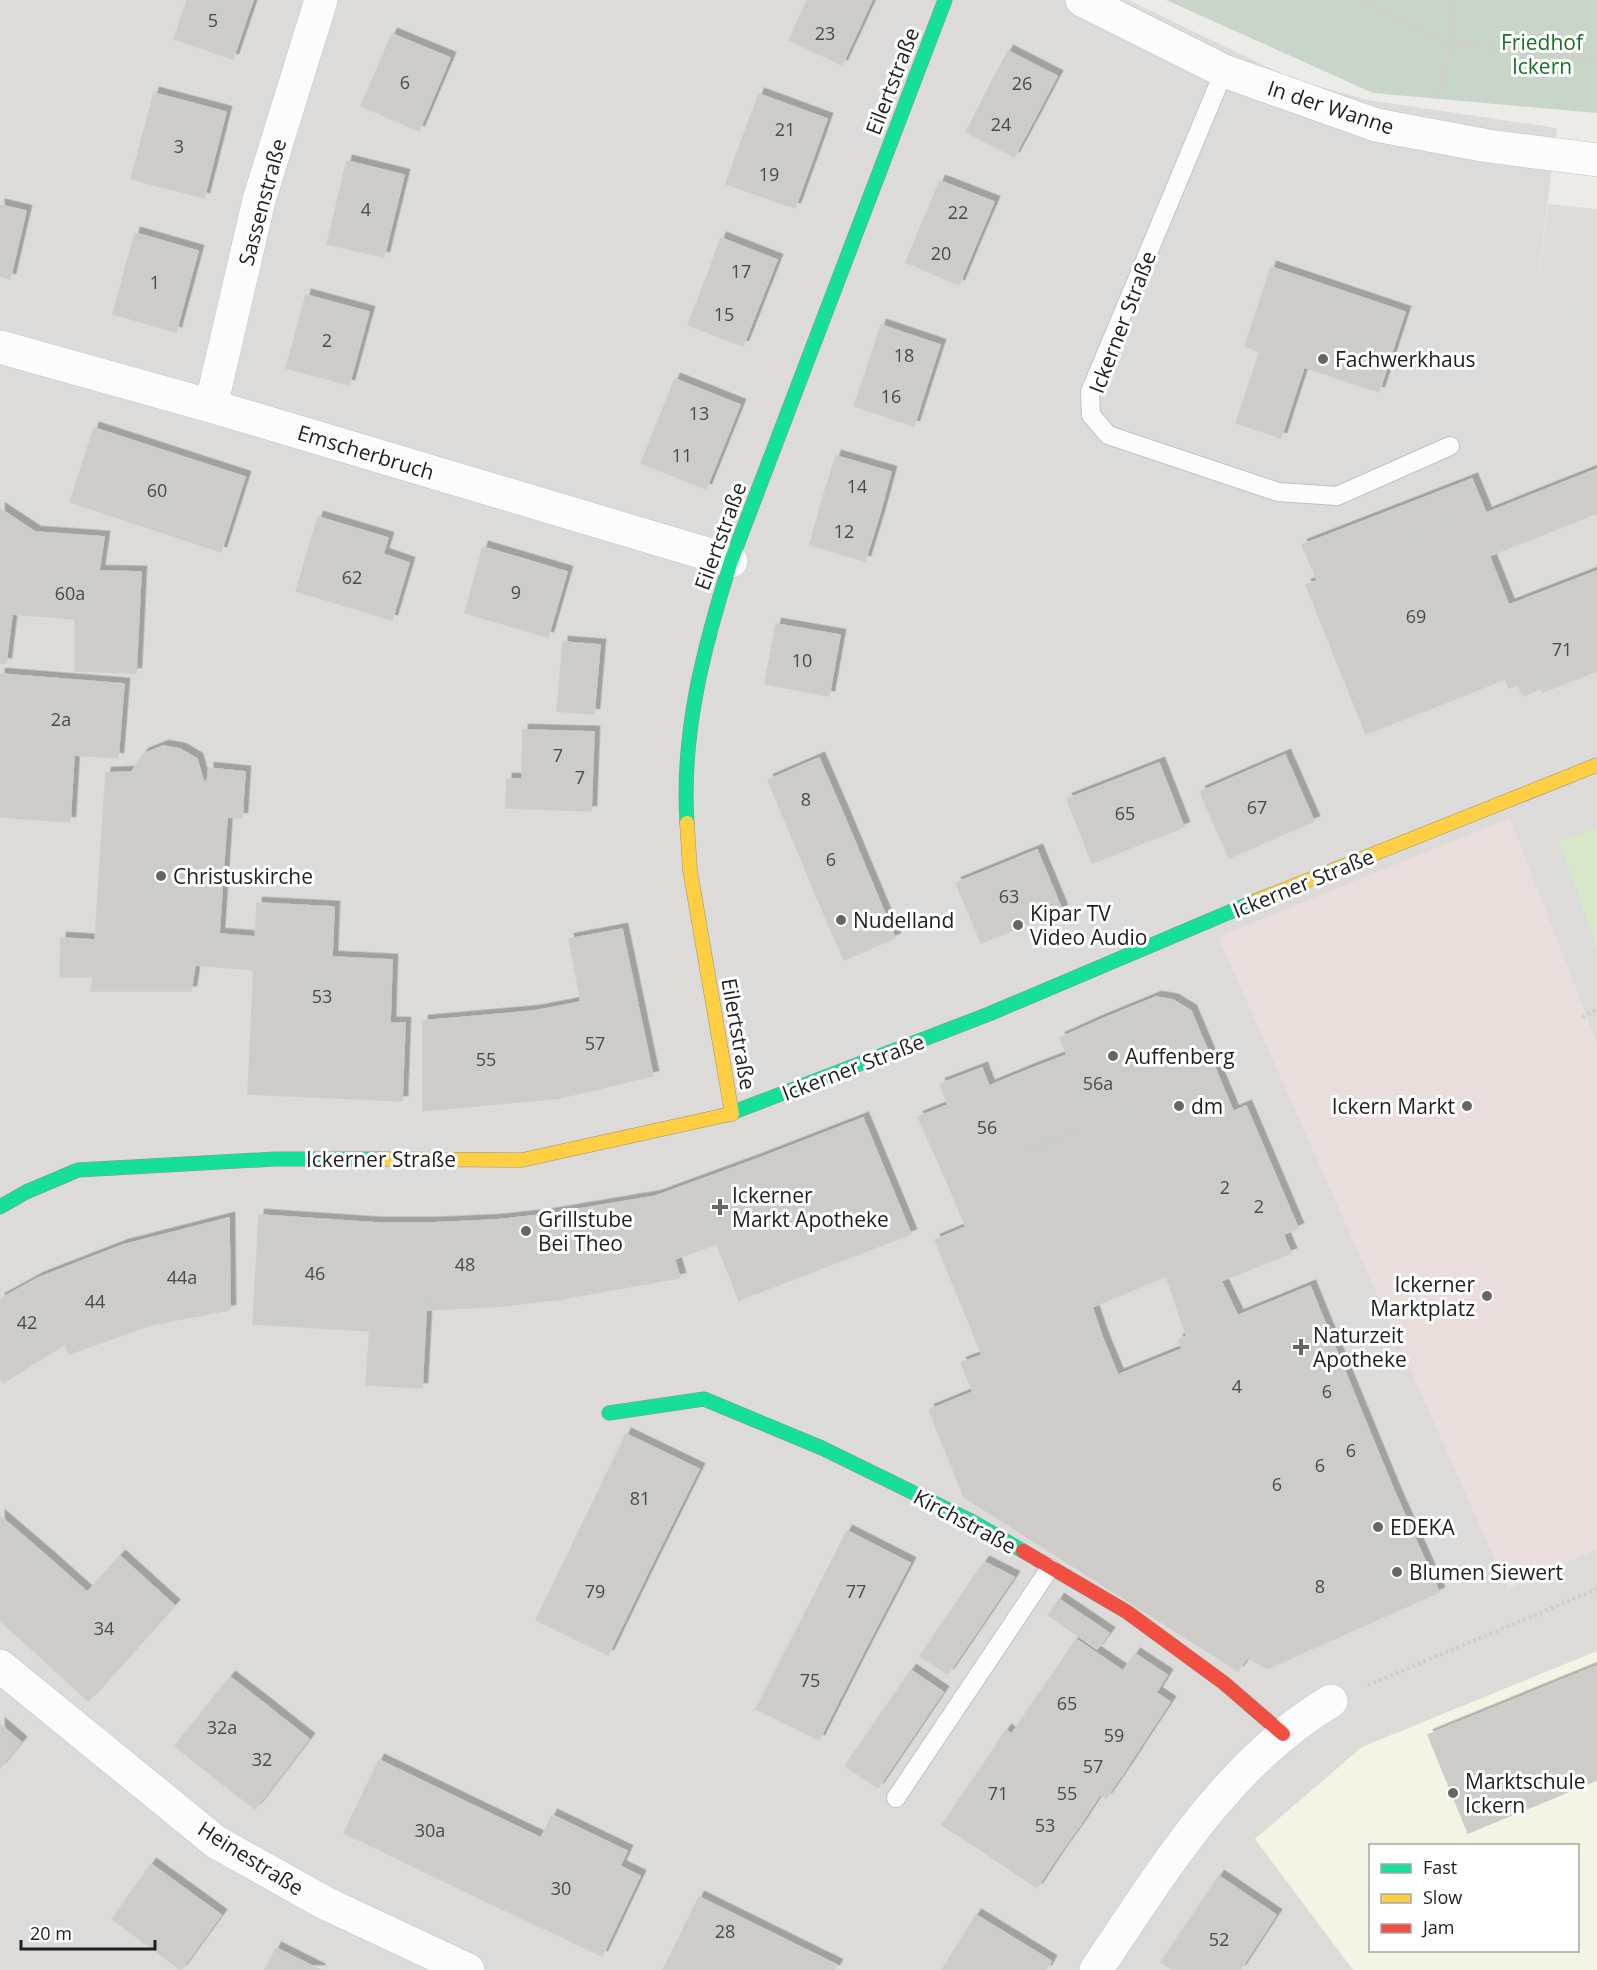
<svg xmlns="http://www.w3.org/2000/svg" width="1597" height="1970" font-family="'Open Sans',sans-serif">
  <defs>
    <filter id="shadow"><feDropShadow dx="5.5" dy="-5.5" stdDeviation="0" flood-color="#0004"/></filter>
  </defs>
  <rect width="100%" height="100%" fill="#ecebe8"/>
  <path fill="#dcdbd9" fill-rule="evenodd" d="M0 0H1128L1292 79 1368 100 1557 128 1535 302 1597 322V1970H0ZM1370 1846H1578V1950H1370Z"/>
  <path fill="#e9dedb" d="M1510 818 1597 1043V1549L1508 1589 1218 937Z"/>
  <path fill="#f4f4e5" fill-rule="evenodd" d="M1597 1651V1970H1353L1255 1839 1362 1747ZM1370 1846H1578V1950H1370Z"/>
  <path fill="#d8e7ca" d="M1597 828V948L1559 841Z"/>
  <path fill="#c8d6c9" d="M1166 0H1597V113L1373 93Z"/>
  <path fill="#dddcdb" d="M1548 204 1597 209V322L1535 302Z"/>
  <g fill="#cdccc9" stroke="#cfcdc9" stroke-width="1.5" filter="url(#shadow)">
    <path d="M187 0H253L233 59 174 39Z"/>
    <path d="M808 0H872L860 26Z"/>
    <path d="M807 1 860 26 842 65 789 40Z"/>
    <path d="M392 34 450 58 419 131 361 106Z"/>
    <path d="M1008 51 1057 76 1036 116 987 91Z"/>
    <path d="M987 91 1036 116 1014 157 966 132Z"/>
    <path d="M154 93 226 112 204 198 131 179Z"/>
    <path d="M759 94 827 119 811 164 742 139Z"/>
    <path d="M742 139 811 164 795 208 726 184Z"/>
    <path d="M347 161 404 175 384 257 327 244Z"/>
    <path d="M940 181 994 202 976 244 923 221Z"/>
    <path d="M0 205 26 211 10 279 0 276Z"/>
    <path d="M923 221 976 244 959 285 906 262Z"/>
    <path d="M135 233 198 251 176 332 113 314Z"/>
    <path d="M721 238 777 260 760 303 705 281Z"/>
    <path d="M1271 267 1405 312 1379 392 1304 367 1281 438 1236 423 1260 352 1245 346Z"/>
    <path d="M705 281 760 303 743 346 688 325Z"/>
    <path d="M306 295 369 312 349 385 286 368Z"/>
    <path d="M881 325 940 345 927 385 868 365Z"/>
    <path d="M868 365 927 385 914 426 854 406Z"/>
    <path d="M675 379 740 405 723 447 658 421Z"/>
    <path d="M658 421 723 447 706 489 641 463Z"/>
    <path d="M94 428 245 477 221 552 70 502Z"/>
    <path d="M836 456 891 472 879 516 822 500Z"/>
    <path d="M1597 469V513L1489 556 1474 518Z"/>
    <path d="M1472 479 1486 513 1317 580 1302 545Z"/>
    <path d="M822 500 879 516 865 561 810 545Z"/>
    <path d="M0 509 35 532 104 537 99 571 141 572 136 673 75 671V619L12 614 6 663H0Z"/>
    <path d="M318 517 388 538 383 554 409 563 392 620 296 591Z"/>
    <path d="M1474 518 1542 688 1523 696 1518 685 1509 688 1505 679 1366 734 1306 585Z"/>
    <path d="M483 547 567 572 548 637 465 613Z"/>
    <path d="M1597 571V596L1518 627 1509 605Z"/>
    <path d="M1597 596V671L1543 692 1518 627Z"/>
    <path d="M776 624 840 635 829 696 765 684Z"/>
    <path d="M563 642 600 645 594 714 557 711Z"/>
    <path d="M0 674 124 684 118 758 74 755 70 822 0 817Z"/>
    <path d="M523 730 594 732 591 811 506 808 507 779H522Z"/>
    <path d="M163 746 180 749 197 759 203 780 207 783 209 768 245 772 242 818 227 817 219 934 255 937 254 970 195 965 191 991H91L93 977H60L61 938 95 940 106 773 132 772 143 754Z"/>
    <path d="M1285 755 1314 821 1229 858 1200 792Z"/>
    <path d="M819 758 845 818 793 840 768 780Z"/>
    <path d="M1159 763 1184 827 1092 863 1067 799Z"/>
    <path d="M845 818 870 878 818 900 793 840Z"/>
    <path d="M1037 850 1062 910 981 943 956 883Z"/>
    <path d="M870 878 895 938 844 960 818 900Z"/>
    <path d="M257 903 334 907 332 957 392 960 390 1023H405L402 1101 248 1094Z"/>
    <path d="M622 929 653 1076 560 1098 534 1011 581 1002 569 939Z"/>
    <path d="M1156 997 1173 1000 1191 1011 1233 1111 1152 1146 1204 1268 1283 1234 1291 1253 1221 1281 1238 1316 1187 1337 1166 1276 1092 1307 1103 1339 973 1392 961 1363 982 1355 935 1240 966 1227 948 1184 1167 1095 1140 1029 1109 1042 1100 1020Z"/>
    <path d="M534 1011 560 1098 423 1111V1021Z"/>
    <path d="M1100 1020 1109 1042 1140 1029 1167 1095 1056 1138 1028 1070 1067 1055 1060 1038Z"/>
    <path d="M982 1068 989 1086 1028 1070 1056 1138 948 1184 918 1117 948 1105 940 1084Z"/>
    <path d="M1246 1106 1298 1228 1204 1268 1152 1146Z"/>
    <path d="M863 1118 911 1234 739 1300 717 1245 786 1219 760 1158Z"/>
    <path d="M760 1158 786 1219 675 1259 656 1196Z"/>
    <path d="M656 1196 680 1278 561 1299 549 1214Z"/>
    <path d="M549 1214 561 1299 504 1306 496 1220Z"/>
    <path d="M259 1215 377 1223 370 1331 253 1324Z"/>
    <path d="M229 1218 230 1310 151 1325 123 1245Z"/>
    <path d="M496 1220 504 1306 428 1310 431 1223Z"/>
    <path d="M377 1223H431L422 1388 366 1385Z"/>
    <path d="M123 1245 151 1325 69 1354 38 1278Z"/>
    <path d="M38 1278 64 1345 3 1383 0 1378V1299Z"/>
    <path d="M1310 1286 1355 1396 1160 1476 1118 1375 1182 1349 1178 1340Z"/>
    <path d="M1103 1339 1230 1646 1247 1658 1238 1671 964 1497 929 1410Z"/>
    <path d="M1355 1396 1395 1493 1202 1580 1160 1476Z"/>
    <path d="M626 1434 699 1469 653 1562 581 1527Z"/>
    <path d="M1395 1493 1439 1592 1267 1669 1230 1646 1202 1580Z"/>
    <path d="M0 1516 49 1558 0 1614Z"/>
    <path d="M581 1527 653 1562 608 1655 536 1620Z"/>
    <path d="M847 1531 910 1563 864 1651 802 1619Z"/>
    <path d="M120 1556 174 1605 88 1701 34 1651Z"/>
    <path d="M49 1558 87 1592 34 1651 0 1621V1614Z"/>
    <path d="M984 1562 1014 1577 948 1674 920 1656Z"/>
    <path d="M1059 1599 1109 1633 1097 1649 1048 1615Z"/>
    <path d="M802 1619 864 1651 819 1740 756 1709Z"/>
    <path d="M1076 1639 1123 1671 1101 1703 1054 1672Z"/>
    <path d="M1135 1654 1167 1675 1156 1693 1123 1671Z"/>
    <path d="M1597 1666V1780L1468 1833 1428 1735Z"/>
    <path d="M911 1670 943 1692 878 1788 845 1766Z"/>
    <path d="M1123 1671 1170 1702 1148 1735 1101 1703Z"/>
    <path d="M1054 1672 1101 1703 1080 1734 1033 1702Z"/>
    <path d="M230 1677 270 1708 215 1778 175 1746Z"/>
    <path d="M1033 1702 1080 1734 1059 1766 1012 1734Z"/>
    <path d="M1101 1703 1148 1735 1128 1766 1080 1734Z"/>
    <path d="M270 1708 309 1739 255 1809 215 1778Z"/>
    <path d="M0 1724 21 1742 0 1768Z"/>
    <path d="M1006 1730 1053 1762 1032 1794 985 1762Z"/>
    <path d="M1080 1734 1128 1766 1106 1798 1059 1766Z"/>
    <path d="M379 1760 516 1826 483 1900 344 1833Z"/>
    <path d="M985 1762 1032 1794 1010 1825 964 1792Z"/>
    <path d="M1053 1762 1101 1793 1080 1825 1032 1794Z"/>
    <path d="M964 1792 1010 1825 990 1856 942 1825Z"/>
    <path d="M1032 1794 1080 1825 1058 1856 1010 1825Z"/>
    <path d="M552 1815 627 1851 620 1866 640 1876 602 1956 483 1900 516 1826 541 1838Z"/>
    <path d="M1010 1825 1058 1856 1037 1888 990 1856Z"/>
    <path d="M151 1864 221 1915 181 1970 112 1919Z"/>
    <path d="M1219 1876 1276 1915 1240 1970H1173L1161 1962Z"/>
    <path d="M699 1897 837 1965 834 1970H663Z"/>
    <path d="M976 1915 1051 1961 1046 1970H942Z"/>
    <path d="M276 1948 320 1970H265Z"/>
  </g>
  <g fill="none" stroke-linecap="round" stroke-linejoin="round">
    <defs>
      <g id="lane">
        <path d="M1224 71 1090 392 1091 415 1108 435 1278 492 1337 496 1450 446"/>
        <path d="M896 1798 1050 1568"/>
      </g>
      <g id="street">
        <path d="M1082 0 1224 71 1376 125 1488 146 1597 160"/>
        <path d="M0 347 211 406 731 561"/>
        <path d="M211 406 259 200 321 0"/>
        <path d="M0 1666 216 1842 325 1903 468 1970"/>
        <path d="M1096 1970C1163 1871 1226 1764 1331 1701"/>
      </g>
      <g id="fast">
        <path d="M687 823C681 733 704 646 731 561L945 0"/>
        <path d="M726 1115 989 1014 1258 900"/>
        <path d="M0 1207 26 1192 78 1170 275 1159H379"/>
        <path d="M609 1413 704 1399 822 1448 973 1522 1023 1551"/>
      </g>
      <g id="slow">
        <path d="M687 823 690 870 732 1114"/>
        <path d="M1258 900 1597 765"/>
        <path d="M379 1159 522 1160 726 1115"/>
      </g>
      <path id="jam" d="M1023 1551 1127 1612 1224 1683 1283 1734"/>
    </defs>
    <use href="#lane" stroke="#c2c2c0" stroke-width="20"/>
    <use href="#street" stroke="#c2c2c0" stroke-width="34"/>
    <use href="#fast" stroke="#929482" stroke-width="15"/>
    <use href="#slow" stroke="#929482" stroke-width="15"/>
    <use href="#jam" stroke="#929482" stroke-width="15"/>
    <g stroke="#d5cbc8" stroke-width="4" stroke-dasharray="3 3" stroke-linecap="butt">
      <path d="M1360 0 1451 44V0"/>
      <path d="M1439 96 1451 44 1597 59"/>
      <path d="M1582 1017 1597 1009"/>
      <path d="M1368 1685 1597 1589"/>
    </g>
    <use href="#lane" stroke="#fcfcfc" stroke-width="18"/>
    <use href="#street" stroke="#fcfcfc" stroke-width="33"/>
    <use href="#fast" stroke="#16e098" stroke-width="14"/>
    <use href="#slow" stroke="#ffcf43" stroke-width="14"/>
    <use href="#jam" stroke="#f24e42" stroke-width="14"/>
  </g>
  <g fill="#676665" stroke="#fff" stroke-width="2">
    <circle cx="1323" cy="359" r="6"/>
    <circle cx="161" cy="876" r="6"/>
    <circle cx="841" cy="920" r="6"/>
    <circle cx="1018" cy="925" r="6"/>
    <circle cx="1113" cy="1056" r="6"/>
    <circle cx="1179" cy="1106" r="6"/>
    <circle cx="1467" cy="1106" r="6"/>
    <path d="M717 1198h6v6h6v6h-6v6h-6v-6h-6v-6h6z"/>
    <circle cx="526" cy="1231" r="6"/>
    <circle cx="1487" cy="1296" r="6"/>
    <path d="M1298 1338h6v6h6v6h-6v6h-6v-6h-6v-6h6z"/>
    <circle cx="1378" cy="1527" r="6"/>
    <circle cx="1397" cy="1572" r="6"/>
    <circle cx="1453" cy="1793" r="6"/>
  </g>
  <g text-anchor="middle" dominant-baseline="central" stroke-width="6" stroke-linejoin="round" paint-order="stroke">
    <g font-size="18" fill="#4a4a4a">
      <text x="213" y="20">5</text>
      <text x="825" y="33">23</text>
      <text x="405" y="82">6</text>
      <text x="1022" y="83">26</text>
      <text x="1001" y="124">24</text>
      <text x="785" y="129">21</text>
      <text x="179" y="146">3</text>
      <text x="769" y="174">19</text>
      <text x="366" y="209">4</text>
      <text x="958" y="212">22</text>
      <text x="941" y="253">20</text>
      <text x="741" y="271">17</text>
      <text x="155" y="282">1</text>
      <text x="724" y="314">15</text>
      <text x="327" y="340">2</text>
      <text x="904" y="355">18</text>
      <text x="891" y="396">16</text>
      <text x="699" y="413">13</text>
      <text x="682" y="455">11</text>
      <text x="857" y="486">14</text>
      <text x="157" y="490">60</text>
      <text x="844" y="531">12</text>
      <text x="352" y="577">62</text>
      <text x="516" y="592">9</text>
      <text x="70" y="593">60a</text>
      <text x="1416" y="616">69</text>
      <text x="1562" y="649">71</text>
      <text x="802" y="660">10</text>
      <text x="61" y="719">2a</text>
      <text x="558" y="755">7</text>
      <text x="580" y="777">7</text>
      <text x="806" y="799">8</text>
      <text x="1257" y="807">67</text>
      <text x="1125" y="813">65</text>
      <text x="831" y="859">6</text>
      <text x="1009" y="896">63</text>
      <text x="322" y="996">53</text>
      <text x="595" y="1043">57</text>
      <text x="486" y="1059">55</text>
      <text x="1098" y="1083">56a</text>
      <text x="987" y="1127">56</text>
      <text x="1225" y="1187">2</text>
      <text x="1259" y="1206">2</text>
      <text x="465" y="1264">48</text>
      <text x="315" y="1273">46</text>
      <text x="182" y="1277">44a</text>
      <text x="95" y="1301">44</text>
      <text x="27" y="1322">42</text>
      <text x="1237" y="1386">4</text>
      <text x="1327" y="1391">6</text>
      <text x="1351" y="1450">6</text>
      <text x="1320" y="1465">6</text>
      <text x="1277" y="1484">6</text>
      <text x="640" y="1498">81</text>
      <text x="1320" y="1586">8</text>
      <text x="595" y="1591">79</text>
      <text x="856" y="1591">77</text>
      <text x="104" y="1628">34</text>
      <text x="810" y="1680">75</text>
      <text x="1067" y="1703">65</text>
      <text x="222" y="1727">32a</text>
      <text x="1114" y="1735">59</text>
      <text x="262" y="1759">32</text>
      <text x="1093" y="1766">57</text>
      <text x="998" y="1793">71</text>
      <text x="1067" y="1793">55</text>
      <text x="1045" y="1825">53</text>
      <text x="430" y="1830">30a</text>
      <text x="561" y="1888">30</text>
      <text x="725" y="1931">28</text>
      <text x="1219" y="1939">52</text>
    </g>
    <g font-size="21" fill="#187126" stroke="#fff">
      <text x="1542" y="42">Friedhof<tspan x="1542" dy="24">Ickern</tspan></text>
    </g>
    <g font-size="21" fill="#1f1f1f" stroke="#fff">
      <text transform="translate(892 81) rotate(-69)">Eilertstraße</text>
      <text transform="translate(1331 107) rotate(18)">In der Wanne</text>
      <text transform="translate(262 202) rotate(-75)">Sassenstraße</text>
      <text transform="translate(1122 322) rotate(-69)">Ickerner Straße</text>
      <text transform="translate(366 452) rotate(17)">Emscherbruch</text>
      <text transform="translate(720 536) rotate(-70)">Eilertstraße</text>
      <text transform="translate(1303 883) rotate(-22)">Ickerner Straße</text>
      <text transform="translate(739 1034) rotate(80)">Eilertstraße</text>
      <text transform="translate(853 1067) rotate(-21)">Ickerner Straße</text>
      <text x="381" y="1159">Ickerner Straße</text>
      <text transform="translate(965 1521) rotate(28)">Kirchstraße</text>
      <text transform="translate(251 1858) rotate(32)">Heinestraße</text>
    </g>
    <g font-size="21" fill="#1f1f1f" stroke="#fff" text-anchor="start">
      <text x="1335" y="359">Fachwerkhaus</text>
      <text x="173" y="876">Christuskirche</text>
      <text x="1030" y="913">Kipar TV<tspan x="1030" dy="24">Video Audio</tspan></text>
      <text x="853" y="920">Nudelland</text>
      <text x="1125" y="1056">Auffenberg</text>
      <text x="1191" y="1106">dm</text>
      <text x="1455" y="1106" text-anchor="end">Ickern Markt</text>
      <text x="732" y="1195">Ickerner<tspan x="732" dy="24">Markt Apotheke</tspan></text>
      <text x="538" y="1219">Grillstube<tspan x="538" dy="24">Bei Theo</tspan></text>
      <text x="1475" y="1284" text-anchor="end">Ickerner<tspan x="1475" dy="24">Marktplatz</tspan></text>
      <text x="1313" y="1335">Naturzeit<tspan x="1313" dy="24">Apotheke</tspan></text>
      <text x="1390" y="1527">EDEKA</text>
      <text x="1409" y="1572">Blumen Siewert</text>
      <text x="1465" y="1781">Marktschule<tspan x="1465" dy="24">Ickern</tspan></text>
    </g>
  </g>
  <rect x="1369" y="1844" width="210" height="108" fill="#ffffff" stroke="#a5a5a5" stroke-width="1.5"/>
  <rect x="1381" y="1864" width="30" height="9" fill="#16e098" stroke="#a5a5a5" stroke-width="1.5"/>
  <text x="1423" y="1874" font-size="18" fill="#1f1f1f">Fast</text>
  <rect x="1381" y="1894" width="30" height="9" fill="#ffcf43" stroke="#a5a5a5" stroke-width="1.5"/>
  <text x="1423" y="1904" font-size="18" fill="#1f1f1f">Slow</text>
  <rect x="1381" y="1924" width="30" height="9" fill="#f24e42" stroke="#a5a5a5" stroke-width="1.5"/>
  <text x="1423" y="1934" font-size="18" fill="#1f1f1f">Jam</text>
  <path d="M21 1940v9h134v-9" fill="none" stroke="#1f1f1f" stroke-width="3"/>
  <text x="30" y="1940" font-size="18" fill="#1f1f1f" stroke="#ffffff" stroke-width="4.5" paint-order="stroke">20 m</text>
</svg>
